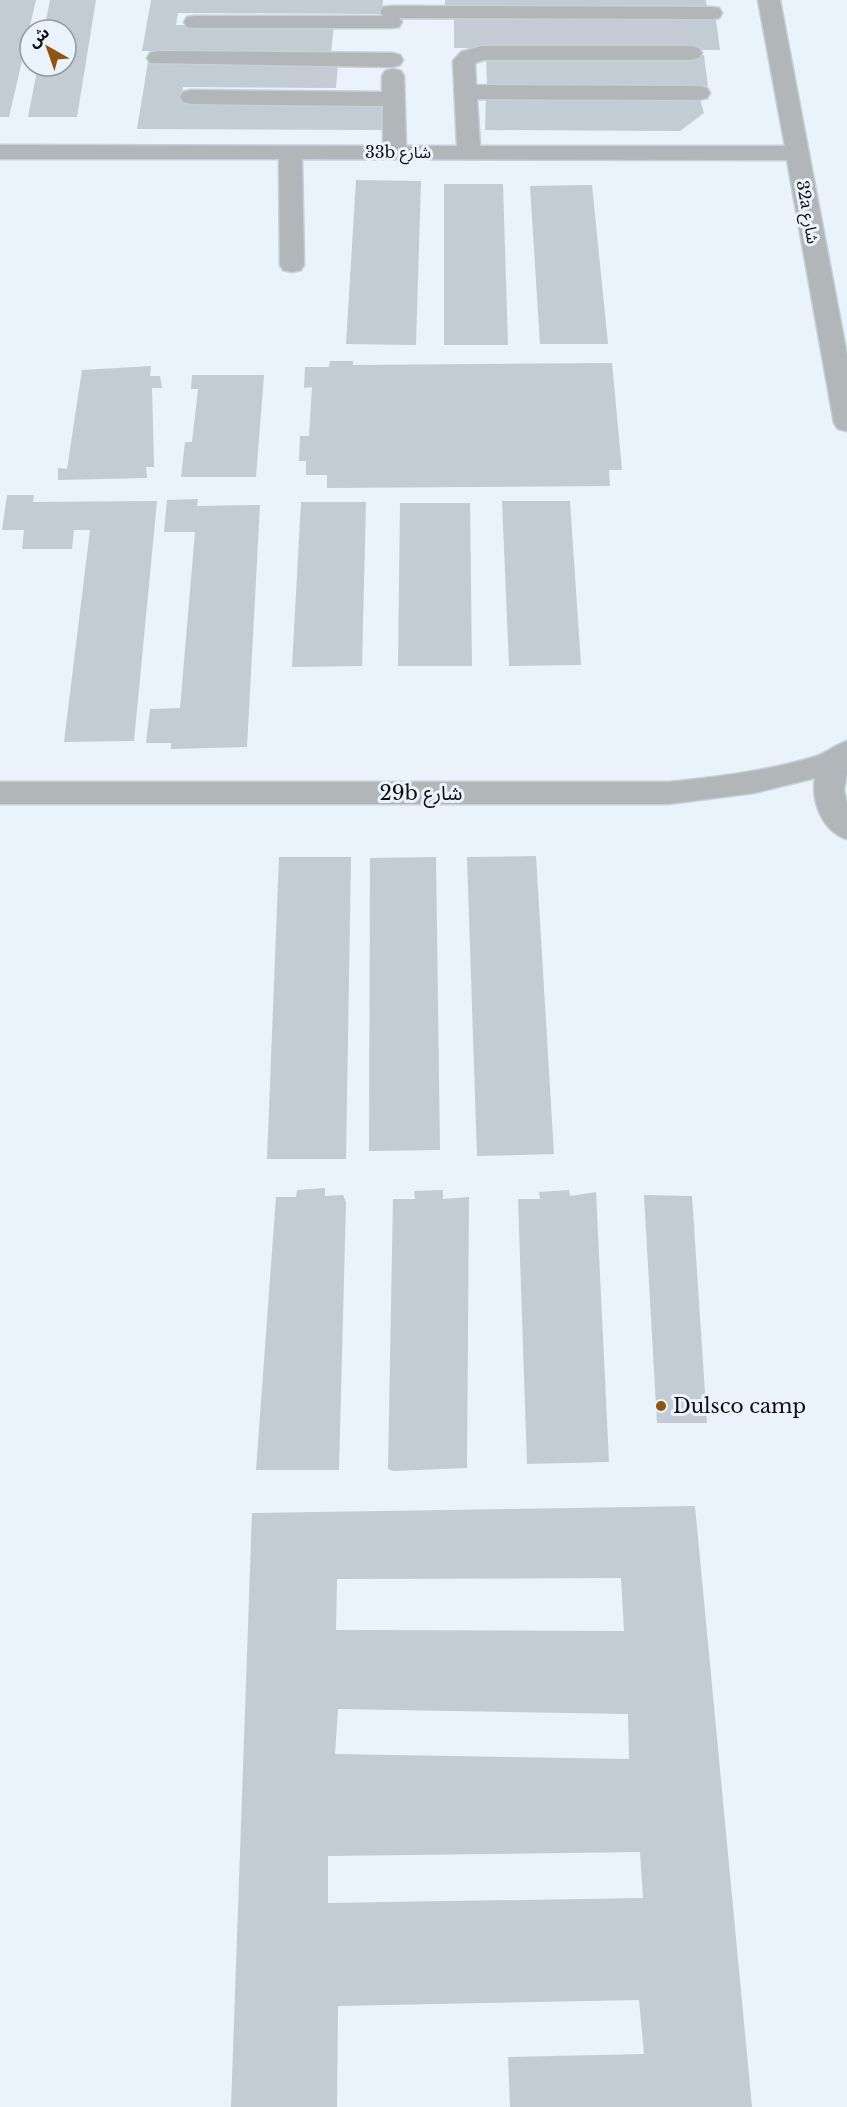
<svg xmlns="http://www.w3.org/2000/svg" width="847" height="2107" font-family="'Libre Baskerville','Noto Sans Arabic',serif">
  <rect width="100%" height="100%" fill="#eaf3fc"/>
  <g fill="#c3cbd4" fill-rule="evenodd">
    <path d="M0 0H36L9 117H0Z"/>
    <path d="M50 0H96L77 117H28L38 66H66V30H44Z"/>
    <path d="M151 0H383L382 14 178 13 176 25 334 26 331 52 142 51Z"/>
    <path d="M445 0H706L707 8H445Z"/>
    <path d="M454 18 716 20 720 50 454 48Z"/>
    <path d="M486 55H704L708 86H487Z"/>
    <path d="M148 62 338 63 336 88 183 87 181 101 385 102 384 130 137 129Z"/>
    <path d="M486 95 699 96 704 113 680 131 485 130Z"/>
    <path d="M356 180 421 181 416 345 346 344Z"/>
    <path d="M444 184H503L508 345H444Z"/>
    <path d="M592 185 608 344H540L530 186Z"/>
    <path d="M330 361H353V365L612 363 622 470H609L610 486 327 488V475H306V461H299L300 436H309L312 387 304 388 305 367H329Z"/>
    <path d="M151 366 150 376H160L162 388H152L154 463V467H146L147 478 58 480V468L67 469 82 370Z"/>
    <path d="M192 375H264L256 477H181L185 442H192L198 389H191Z"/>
    <path d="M7 495H34L33 502 157 501 134 741 64 742 90 530H74L72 549H22L24 530H2Z"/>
    <path d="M198 499 197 506 260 505 247 747 171 749V743H146L150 709 180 708 195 532H164L167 500Z"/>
    <path d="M502 501H570L581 665 509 666Z"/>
    <path d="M301 502H366L362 666 292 667Z"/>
    <path d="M400 503H470L472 666H398Z"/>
    <path d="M536 856 554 1154 477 1156 467 857Z"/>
    <path d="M279 857H351L346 1159H267Z"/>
    <path d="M436 857 440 1150 369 1151 370 858Z"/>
    <path d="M325 1188V1196L343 1195 346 1202 339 1470H256L276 1197H296L297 1190Z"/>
    <path d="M443 1190V1199L469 1197 467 1468 394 1471 388 1469 393 1199H415L414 1191Z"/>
    <path d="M569 1190 570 1196 596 1192 609 1462 527 1464 518 1199H540L539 1192Z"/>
    <path d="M644 1195 692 1196 707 1423H657Z"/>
    <path d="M695 1506 752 2107H510L508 2057 644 2054 639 2000 338 2006 337 2107H231L252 1513ZM621 1578 624 1631 336 1630 337 1579ZM338 1709 628 1714 629 1759 335 1754ZM640 1852 643 1898 328 1903V1856Z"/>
  </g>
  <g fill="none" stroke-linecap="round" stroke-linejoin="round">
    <defs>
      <g id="minor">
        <path d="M758 0H780L847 355V431L838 429 834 423 787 160 302 159 304 265 301 270 292 272 283 270 280 265 279 159H0V145L383 146V106L191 104 183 102 180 97 183 92 191 90 382 92V76L385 71 393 69 401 71 404 76 406 146H457L453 61 461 52 482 46H691L699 48 702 53 699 58 691 60H484L475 63 476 85 699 86 707 88 710 93 707 98 699 100 477 99 480 146H785Z"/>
        <path d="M391 6 711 7 719 8 722 13 719 18 711 19 399 18 402 22 399 27 391 28H195L187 27 184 22 187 17 195 16H383L380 12 383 7Z"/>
        <path d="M158 51 392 53 400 55 403 60 400 65 392 67 150 63 147 58 150 53Z"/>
        <path d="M847 741V773L844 790 847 804V839C823 832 811 802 815 778L754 793 668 804H0V782H668C717 777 767 771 814 757 827 753 835 745 847 741Z"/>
      </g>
    </defs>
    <use href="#minor" stroke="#c7cfd7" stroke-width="3"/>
    <use href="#minor" fill="#b1b6b8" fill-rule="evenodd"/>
  </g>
  <circle fill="#8f5312" stroke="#eaf3fc" stroke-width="2" cx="661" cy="1406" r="6"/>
  <g text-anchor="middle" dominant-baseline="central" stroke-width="6" stroke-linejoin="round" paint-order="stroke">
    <g font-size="16" fill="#0d1013" stroke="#eaf3fc">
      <text x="398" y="152">33b شارع</text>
      <text transform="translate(808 212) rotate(80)">32a شارع</text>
    </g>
    <g font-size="20" fill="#0d1013" stroke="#eaf3fc">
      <text x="421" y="793">29b شارع</text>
    </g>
    <g font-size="20" fill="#0d1013" stroke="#eaf3fc" text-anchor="start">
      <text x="673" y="1406">Dulsco camp</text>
    </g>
  </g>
  <g transform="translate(48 48) rotate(320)"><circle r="28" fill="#eaf3fc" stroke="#92989f" stroke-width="1.5"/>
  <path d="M0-4.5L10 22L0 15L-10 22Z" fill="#8f5312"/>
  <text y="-9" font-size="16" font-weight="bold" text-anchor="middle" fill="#0d1013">ش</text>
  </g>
</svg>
